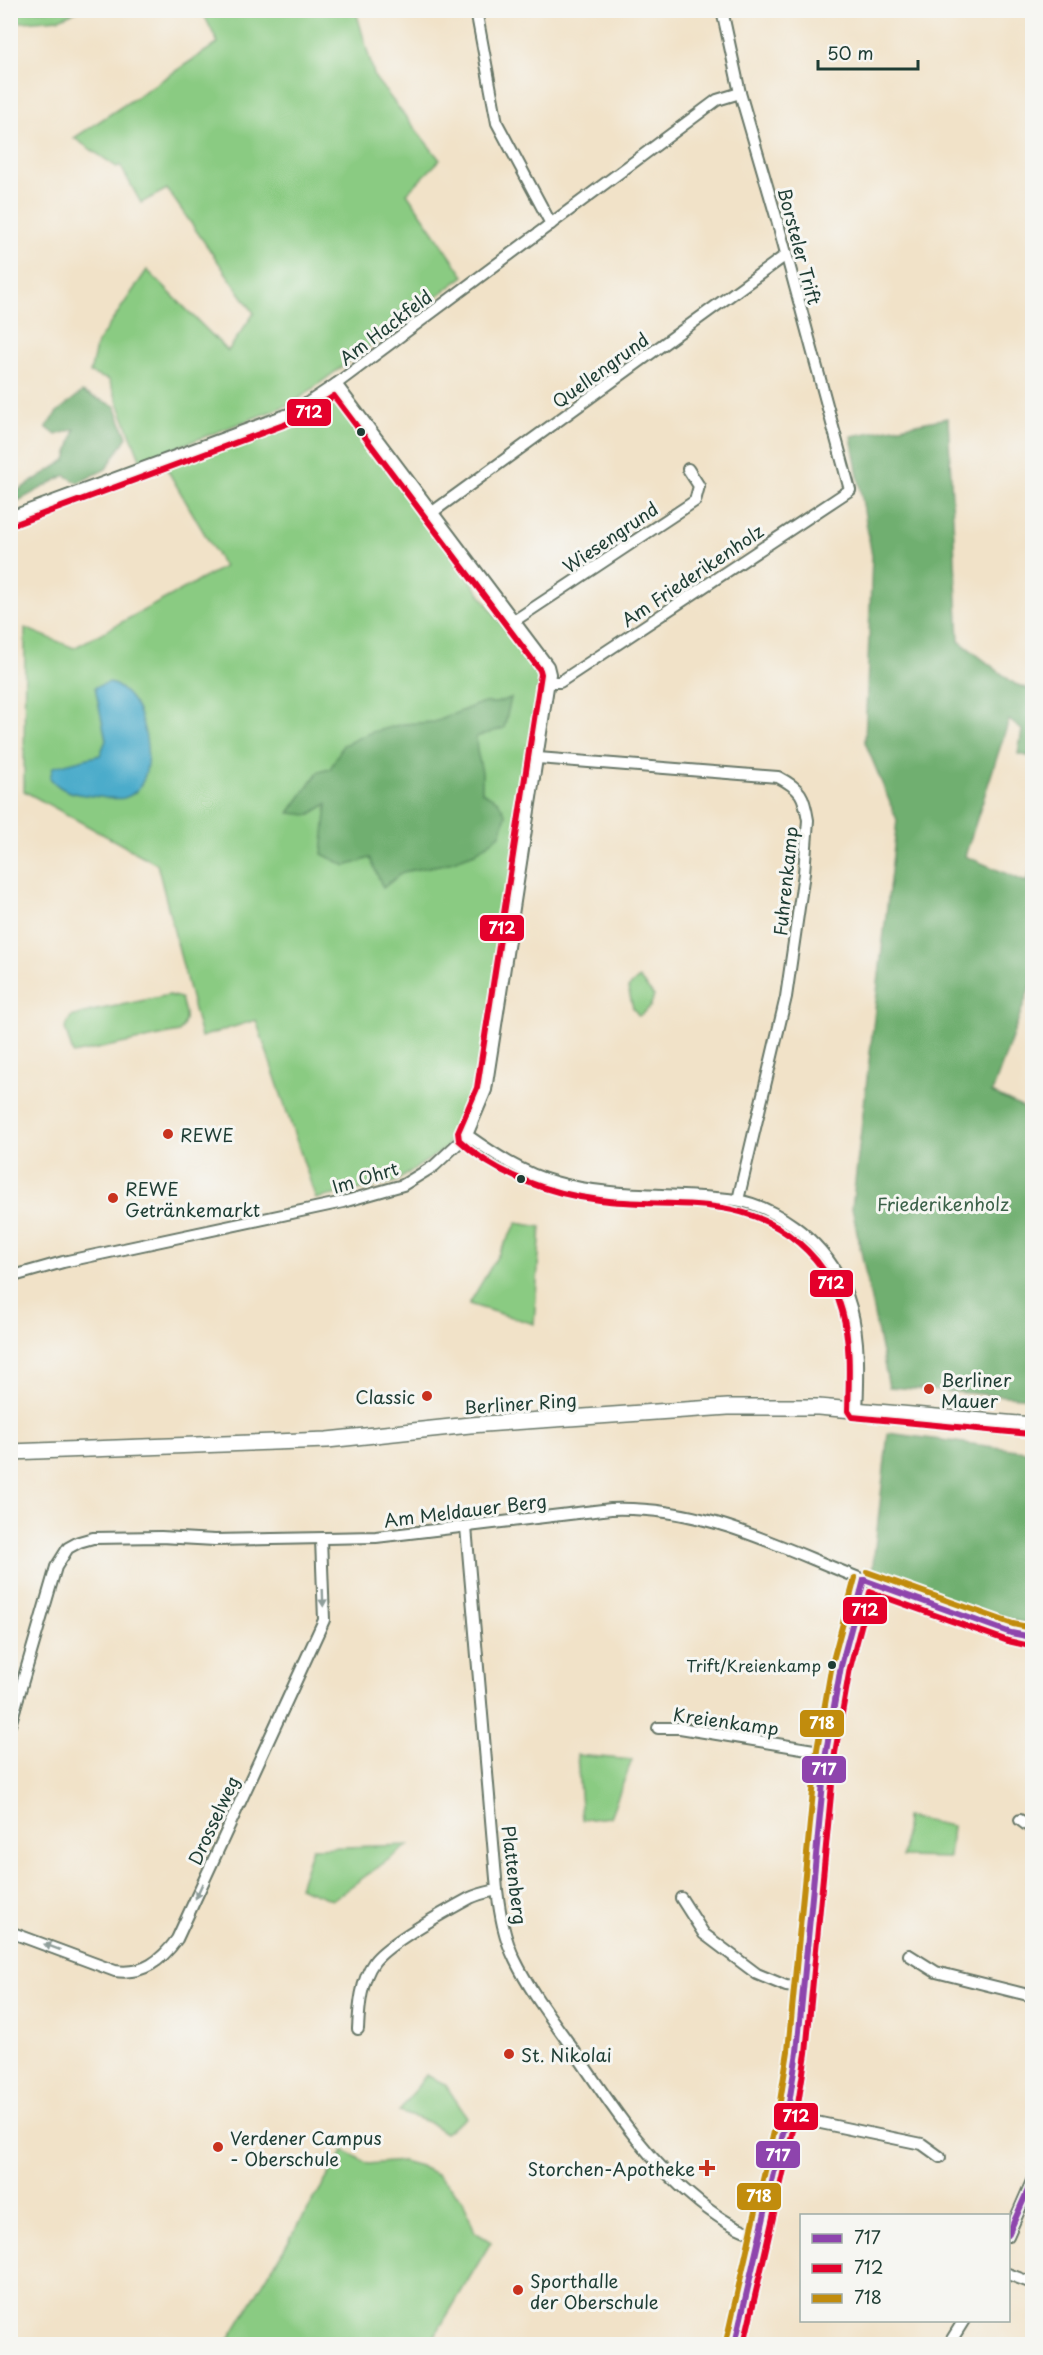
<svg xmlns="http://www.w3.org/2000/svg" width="1043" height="2355" font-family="'Playpen Sans',sans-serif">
  <rect width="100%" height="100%" fill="#f6f6f2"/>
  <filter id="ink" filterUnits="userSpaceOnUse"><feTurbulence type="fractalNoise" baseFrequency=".0167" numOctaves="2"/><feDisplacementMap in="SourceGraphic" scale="12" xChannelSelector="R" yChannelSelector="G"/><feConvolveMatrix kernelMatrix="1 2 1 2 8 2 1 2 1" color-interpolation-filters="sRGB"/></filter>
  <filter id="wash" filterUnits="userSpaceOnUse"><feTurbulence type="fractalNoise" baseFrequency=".008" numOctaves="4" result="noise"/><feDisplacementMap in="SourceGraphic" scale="24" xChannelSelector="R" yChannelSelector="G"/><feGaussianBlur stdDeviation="1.35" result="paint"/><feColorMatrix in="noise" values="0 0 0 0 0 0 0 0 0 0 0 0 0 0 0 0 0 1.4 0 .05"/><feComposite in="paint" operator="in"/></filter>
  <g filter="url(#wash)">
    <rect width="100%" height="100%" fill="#f1e2c8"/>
    <g fill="#8acb82" stroke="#54845b" stroke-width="1.5">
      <path d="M11 10H77V11L59 19 11 23Z"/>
      <path d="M202 11H356L375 78 440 160 407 193 464 276 293 403 141 461 109 380 90 373 97 343 147 270 228 351 254 313 167 189 141 203 120 165 117 167 74 138 218 43Z"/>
      <path d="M332 397 450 552 542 681 478 1089 446 1148 395 1182 316 1199 256 1020 201 1037 157 864 24 791 25 628 74 648 224 567 165 466 302 415Z"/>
      <path d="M639 978 654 996 650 1007 639 1016 633 1008 628 988Z"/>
      <path d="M169 995 181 998C185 1013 189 1020 179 1032L73 1054 65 1028 71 1017 92 1011Z"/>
      <path d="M517 1223 541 1227 534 1324 469 1304Z"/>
      <path d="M577 1755 632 1760 610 1817 582 1820Z"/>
      <path d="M906 1817 952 1826 949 1858 903 1857Z"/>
      <path d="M409 1845 332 1900 299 1887 312 1848Z"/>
      <path d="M426 2075 445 2084 467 2117 445 2133 428 2122 399 2112Z"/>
      <path d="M344 2150 368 2164 402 2161 420 2166 438 2175 463 2200 475 2232 491 2242 430 2344H226Z"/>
    </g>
    <g fill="#6faf70" stroke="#477652" stroke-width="1.5">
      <path d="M82 392 115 406 127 437 106 469 78 483 65 475 11 505V495L66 460 75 429 56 435 46 427 57 412Z"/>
      <path d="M948 418 959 641 1015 684 1032 690V757L1018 754 1022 730 1009 720 965 856 1026 882 1032 867V988L1030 987 992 1093 1032 1112V1167L1029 1175 1032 1183V1398L889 1387 852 1208 897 820 865 742 872 556 851 436Z"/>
      <path d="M511 698 504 728 476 737 477 751 482 772V792L498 801 506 815 500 835 475 853 445 864 403 872 383 888 370 858 346 866 322 854 327 804 309 815 289 813 318 772 330 769 343 745 372 732 403 724 434 722 481 703H496Z"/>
      <path d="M888 1433 1032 1452V1624L1004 1619 872 1574Z"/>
    </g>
    <path fill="#4caccb" stroke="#367480" stroke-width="1.5" d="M110 682C118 686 125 691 131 699 148 721 160 788 124 798 114 800 102 797 92 796 75 794 61 792 50 778L53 767 100 755 106 740 95 687Z"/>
  </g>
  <g filter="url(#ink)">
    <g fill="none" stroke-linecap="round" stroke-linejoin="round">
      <defs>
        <g id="street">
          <path d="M476 10 497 123 551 224"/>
          <path d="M434 511 786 255"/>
          <path d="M10 517 294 412 336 384 717 100 740 93"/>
          <path d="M514 621 695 501 699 486 688 469"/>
          <path d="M550 682H560L850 490 777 220 740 93 722 10"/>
          <path d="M538 758 778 777C801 789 804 795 808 820L804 873 786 997 738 1200"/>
          <path d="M467 1135C494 1154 522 1173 555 1182 614 1199 675 1192 736 1200 756 1203 777 1214 794 1226 858 1273 861 1336 857 1410"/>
          <path d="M10 1277 63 1262 343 1202 403 1185 434 1166 467 1135 486 1090 550 674 548 666 336 384"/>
          <path d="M466 1527 497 1890C500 1914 504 1938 515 1960 531 1993 554 2022 575 2052 612 2107 647 2161 700 2203 718 2217 736 2230 759 2235"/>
          <path d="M10 1725 56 1567 68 1548 79 1542 93 1538 161 1537 215 1540 376 1537 611 1509C706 1506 779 1547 864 1580 913 1599 962 1615 1011 1633L1032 1637"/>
          <path d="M658 1728H680L826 1752"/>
          <path d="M1020 1820 1032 1829"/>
          <path d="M681 1898 704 1934 757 1974 786 1986 803 1988"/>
          <path d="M10 1932 115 1971C143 1975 161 1961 177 1939L324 1620 321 1539"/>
          <path d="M909 1955 936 1972 1032 1996"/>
          <path d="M358 2029C359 2007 361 1980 374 1962 387 1944 448 1910 470 1898 478 1894 488 1892 497 1890"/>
          <path d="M787 2116 922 2144 940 2157"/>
          <path d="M1008 2236 1032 2181"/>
          <path d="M1008 2274 1032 2283"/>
          <path d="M735 2344 787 2116 797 2052 826 1752 841 1666 864 1580"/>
          <path d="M949 2344 964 2320"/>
        </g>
        <path id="secondary" d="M10 1452 327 1440 470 1425 728 1407H818L1032 1425"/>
      </defs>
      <use href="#street" stroke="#687768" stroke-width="14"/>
      <use href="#secondary" stroke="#687768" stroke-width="18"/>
      <use href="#street" stroke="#fff" stroke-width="10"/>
      <use href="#secondary" stroke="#fff" stroke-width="15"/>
      <defs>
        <g id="bus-1">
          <path d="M864 1580 1011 1633 1032 1637"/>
          <path d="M1008 2235 1032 2181"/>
          <path d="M735 2344 787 2116 797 2052 826 1752 841 1666 864 1580"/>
        </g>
        <g id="bus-2">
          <path d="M13 525 297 420 334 396 540 670 541 674 477 1088 458 1132 459 1140C496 1175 550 1194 600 1200 671 1209 741 1192 799 1243 820 1261 835 1284 842 1311 851 1343 849 1377 848 1411L852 1417 1031 1434"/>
          <path d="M744 2344 796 2117 806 2053 835 1753 850 1668 870 1592 1008 1641 1030 1646"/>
        </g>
        <g id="bus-3">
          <path d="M867 1572 1013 1624 1032 1628"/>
          <path d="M726 2342 778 2114 788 2051 817 1750 832 1664 855 1578"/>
        </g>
      </defs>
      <use href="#bus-1" stroke="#f6f6f2" stroke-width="10"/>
      <use href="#bus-2" stroke="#f6f6f2" stroke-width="10"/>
      <use href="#bus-3" stroke="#f6f6f2" stroke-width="10"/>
      <use href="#bus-1" stroke="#8e44ad" stroke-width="6"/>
      <use href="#bus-2" stroke="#e4002b" stroke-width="6"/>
      <use href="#bus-3" stroke="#c18c0d" stroke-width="6"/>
    </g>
    <defs><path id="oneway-solid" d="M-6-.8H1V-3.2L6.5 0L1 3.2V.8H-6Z" transform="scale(1.5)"/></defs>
    <g fill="#8f9e9a">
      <use href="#oneway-solid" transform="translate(323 1598) rotate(88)"/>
      <use href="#oneway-solid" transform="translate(199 1891) rotate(115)"/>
      <use href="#oneway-solid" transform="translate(52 1947) rotate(-160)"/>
    </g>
  </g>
  <g fill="#1f3d34" stroke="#f6f6f2" stroke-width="2">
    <circle cx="361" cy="432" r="5"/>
    <circle cx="521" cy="1179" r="5"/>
    <circle cx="832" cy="1665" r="5"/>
  </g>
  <g fill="#c8321e" stroke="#f6f6f2" stroke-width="2">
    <circle cx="168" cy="1134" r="6"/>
    <circle cx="113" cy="1198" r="6"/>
    <circle cx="929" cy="1389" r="6"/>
    <circle cx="427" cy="1396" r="6"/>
    <circle cx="509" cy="2054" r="6"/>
    <circle cx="218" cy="2147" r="6"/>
    <path d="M704 2159h6v6h6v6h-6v6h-6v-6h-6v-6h6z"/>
    <circle cx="518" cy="2290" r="6"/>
  </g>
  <g text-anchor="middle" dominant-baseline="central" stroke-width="6" stroke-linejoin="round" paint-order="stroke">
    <g font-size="16" fill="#1f3d34" stroke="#f6f6f2" text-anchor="end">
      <text x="821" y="1665">Trift/Kreienkamp</text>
    </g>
    <g font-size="18" fill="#1f3d34" stroke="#f6f6f2">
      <text transform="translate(800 246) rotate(75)">Borsteler Trift</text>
      <text transform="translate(385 327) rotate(-37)">Am Hackfeld</text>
      <text transform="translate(600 370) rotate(-36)">Quellengrund</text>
      <text transform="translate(610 537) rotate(-34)">Wiesengrund</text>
      <text transform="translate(692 575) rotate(-34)">Am Friederikenholz</text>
      <text transform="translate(785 881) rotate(-84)">Fuhrenkamp</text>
      <text transform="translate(365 1177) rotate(-17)">Im Ohrt</text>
      <text transform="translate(520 1403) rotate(-4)">Berliner Ring</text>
      <text transform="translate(465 1510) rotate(-7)">Am Meldauer Berg</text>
      <text transform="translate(726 1721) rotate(8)">Kreienkamp</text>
      <text transform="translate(213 1820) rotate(-65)">Drosselweg</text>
      <text transform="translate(515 1875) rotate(83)">Plattenberg</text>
    </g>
    <g font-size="18" fill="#1f3d34" stroke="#f6f6f2" text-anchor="start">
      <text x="180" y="1134">REWE</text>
      <text x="125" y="1188">REWE<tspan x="125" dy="21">Getränkemarkt</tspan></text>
      <text x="941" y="1379">Berliner<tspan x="941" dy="21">Mauer</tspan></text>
      <text x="415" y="1396" text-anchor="end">Classic</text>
      <text x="521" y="2054">St. Nikolai</text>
      <text x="230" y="2137">Verdener Campus<tspan x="230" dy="21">- Oberschule</tspan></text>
      <text x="695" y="2168" text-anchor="end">Storchen-Apotheke</text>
      <text x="530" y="2280">Sporthalle<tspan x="530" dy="21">der Oberschule</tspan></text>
    </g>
    <g font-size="18" fill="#3a6048" stroke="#f6f6f2">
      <text x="943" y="1203">Friederikenholz</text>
    </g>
  </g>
  <g stroke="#f6f6f2" stroke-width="2">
    <rect x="286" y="398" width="46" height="29" rx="6" fill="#e4002b"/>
    <rect x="479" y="914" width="46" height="28" rx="6" fill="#e4002b"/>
    <rect x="809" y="1269" width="45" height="29" rx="6" fill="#e4002b"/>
    <rect x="842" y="1596" width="46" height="29" rx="6" fill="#e4002b"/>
    <rect x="799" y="1709" width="46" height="29" rx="6" fill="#c18c0d"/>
    <rect x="801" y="1755" width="46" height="29" rx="6" fill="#8e44ad"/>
    <rect x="773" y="2102" width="46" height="29" rx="6" fill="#e4002b"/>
    <rect x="755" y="2140" width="46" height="29" rx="6" fill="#8e44ad"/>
    <rect x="736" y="2182" width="46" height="29" rx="6" fill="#c18c0d"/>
  </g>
  <g font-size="16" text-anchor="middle" font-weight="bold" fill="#fff">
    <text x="309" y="418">712</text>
    <text x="502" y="934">712</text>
    <text x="831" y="1289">712</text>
    <text x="865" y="1616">712</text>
    <text x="822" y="1729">718</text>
    <text x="824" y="1775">717</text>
    <text x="796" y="2122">712</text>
    <text x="778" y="2161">717</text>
    <text x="759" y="2202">718</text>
  </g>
  <rect width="1043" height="2355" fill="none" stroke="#f6f6f2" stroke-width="36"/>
  <rect x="800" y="2214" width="210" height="108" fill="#f6f6f2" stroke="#a0aca6" stroke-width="1.5"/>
  <rect x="812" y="2234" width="30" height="9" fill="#8e44ad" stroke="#a0aca6" stroke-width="1.5"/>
  <text x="854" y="2244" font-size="18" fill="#1f3d34">717</text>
  <rect x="812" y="2264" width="30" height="9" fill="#e4002b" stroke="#a0aca6" stroke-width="1.5"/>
  <text x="854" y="2274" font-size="18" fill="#1f3d34">712</text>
  <rect x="812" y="2294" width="30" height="9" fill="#c18c0d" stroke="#a0aca6" stroke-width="1.5"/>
  <text x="854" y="2304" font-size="18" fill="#1f3d34">718</text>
  <path d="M818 60v9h100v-9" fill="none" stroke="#1f3d34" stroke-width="3"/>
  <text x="827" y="60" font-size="18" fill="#1f3d34" stroke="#f6f6f2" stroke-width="4.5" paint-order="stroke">50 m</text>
</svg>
